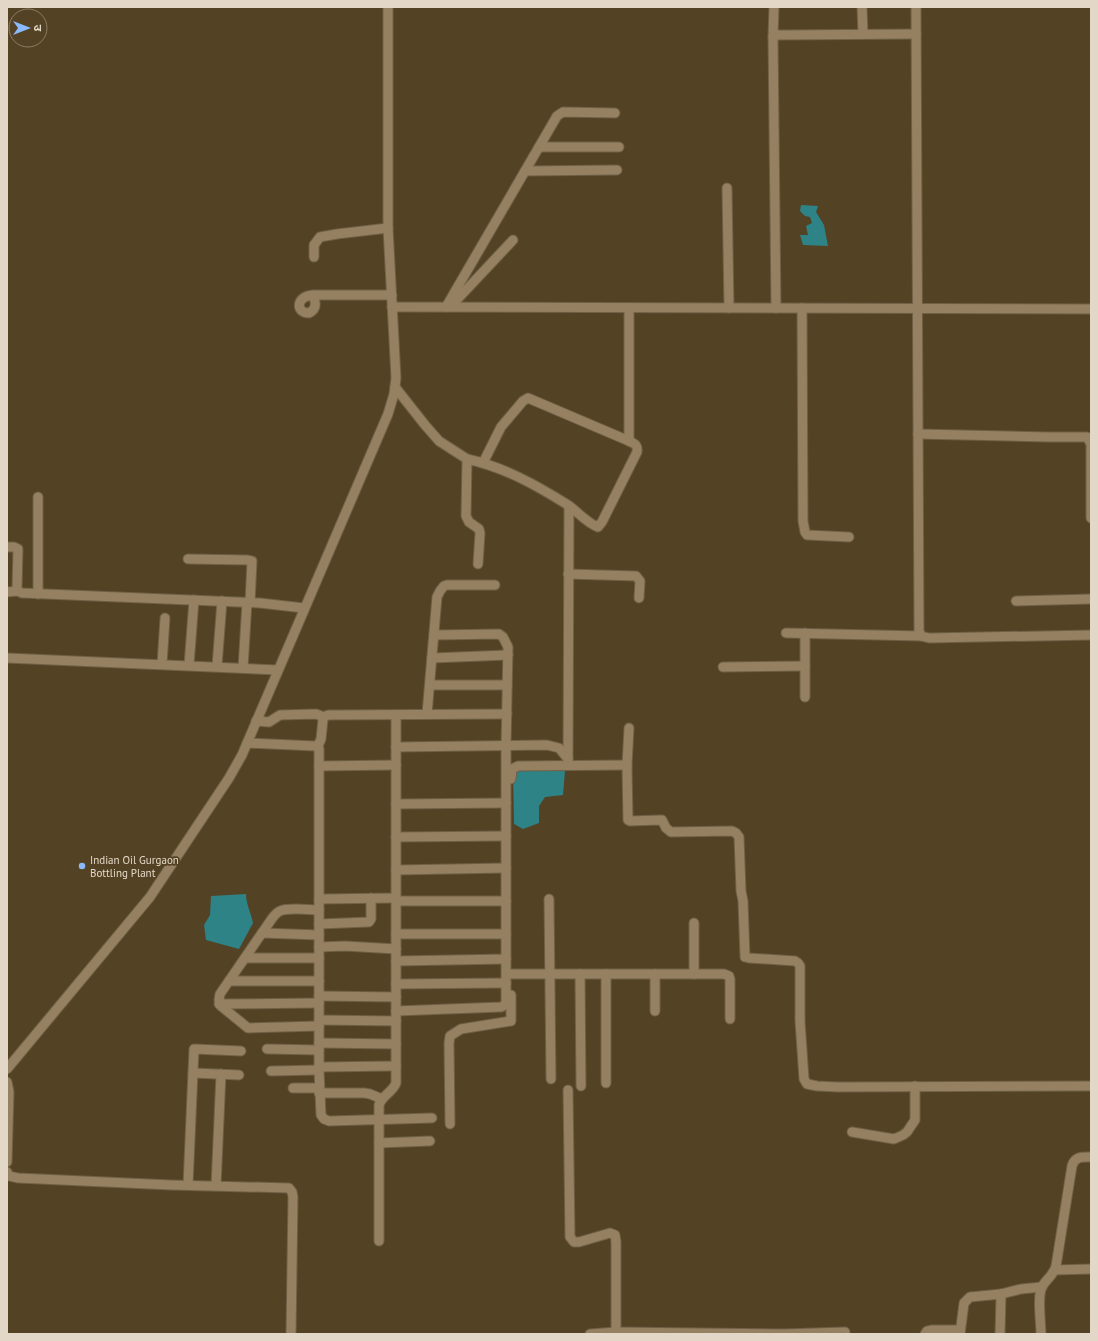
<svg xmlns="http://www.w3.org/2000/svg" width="1098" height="1341" font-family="'PT Sans','Noto Sans Devanagari',sans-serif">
  <rect width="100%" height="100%" fill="#544225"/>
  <g fill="#2e8386">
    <path d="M801 205 818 206 816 212 824 225 828 246 803 245 800 235H808L806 226 812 223 810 217 805 216 800 211Z"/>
    <path d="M522 766H559L565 771 563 795 545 797 539 806V823L523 829 514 824 513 774Z"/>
    <path d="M246 894C246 904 251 913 253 923L239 949 206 940 204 925 210 915 211 896Z"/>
  </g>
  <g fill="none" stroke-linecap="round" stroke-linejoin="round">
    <defs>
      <g id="minor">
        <path d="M862 7 863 34"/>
        <path d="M916 7 919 631 921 636 929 638 1091 635"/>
        <path d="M773 37 774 7"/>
        <path d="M539 147H619"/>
        <path d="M525 171 617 170"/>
        <path d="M727 188 729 308"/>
        <path d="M314 257V245L320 237 337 234 388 228"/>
        <path d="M313 295C316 303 317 309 309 313 295 313 296 296 313 295H392"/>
        <path d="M451 306 513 240"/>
        <path d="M392 307 1091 309"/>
        <path d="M446 307 557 116 563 112 615 113"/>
        <path d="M629 308V441"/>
        <path d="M776 308 773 37 776 35H780L916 34"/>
        <path d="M802 308 803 521 805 532 807 535 849 537"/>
        <path d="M395 387 425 425 439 441 467 459 466 516 469 522 479 529 480 533 478 564"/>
        <path d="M918 434 1047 437H1087L1091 444V518"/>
        <path d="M467 459C504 467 536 485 568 505 578 512 587 523 598 527L602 522 637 452C638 445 635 444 629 441L528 398 523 401 501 427 483 463"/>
        <path d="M7 547H14L18 549 17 588 18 591 22 593 260 603 304 608"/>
        <path d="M188 559 248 560 252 561 250 603"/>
        <path d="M568 574 636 576 640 581 639 598"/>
        <path d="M7 592 18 591"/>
        <path d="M38 594V497"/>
        <path d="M1016 601 1091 599"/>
        <path d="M786 633 921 636"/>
        <path d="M805 633V697"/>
        <path d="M7 658 278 670"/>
        <path d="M432 658 508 655"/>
        <path d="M162 664 165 618"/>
        <path d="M189 665 194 600"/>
        <path d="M217 666 222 601"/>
        <path d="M723 667 805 666"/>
        <path d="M243 668 247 602"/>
        <path d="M430 685H507"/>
        <path d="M427 714 437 597 440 591 444 586 447 585H495"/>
        <path d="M256 721 269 722 280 715 316 714 324 717"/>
        <path d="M629 728 627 765 628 820 630 821 660 820H662L666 828 671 832 732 831 736 833 739 837 741 891 743 901 745 957 749 958 795 961 798 963 800 966V1021L804 1079 807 1084 817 1086 838 1087 1091 1086"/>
        <path d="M247 743 315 746H318L319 749V1070L321 1115 324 1119 329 1121 432 1118"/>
        <path d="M318 746 321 739 323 719 324 717 328 715 507 714"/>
        <path d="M396 747 547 745 559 748 568 759"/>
        <path d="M568 765 569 506"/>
        <path d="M319 766 396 765"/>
        <path d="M511 779 512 769 518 766 627 765"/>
        <path d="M396 804 506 803"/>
        <path d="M396 837 506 836"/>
        <path d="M396 870 506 868"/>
        <path d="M319 899 396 898"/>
        <path d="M549 899 551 1079"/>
        <path d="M396 901H506"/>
        <path d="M319 910C309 910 289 907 280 911 276 913 273 917 271 920L220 994 219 1000 221 1006 248 1028 319 1026"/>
        <path d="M694 923V974"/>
        <path d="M319 924 369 922 371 919V898"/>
        <path d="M262 933 319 935"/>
        <path d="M396 934H506"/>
        <path d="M319 947 345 946 396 949"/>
        <path d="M245 958H319"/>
        <path d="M396 961 506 959"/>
        <path d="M511 974H724L729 976 730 979V1019"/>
        <path d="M580 974 581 1086"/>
        <path d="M229 981H319"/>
        <path d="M396 984 506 983"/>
        <path d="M319 996 396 997"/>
        <path d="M219 1004 319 1003"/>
        <path d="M396 1011 501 1007 505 1005 506 1003V746L508 647 503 637 499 634 434 635"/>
        <path d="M655 1011V974"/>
        <path d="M319 1020 396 1021"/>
        <path d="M319 1043 396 1044"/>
        <path d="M267 1049 319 1050"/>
        <path d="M319 1067 396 1066"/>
        <path d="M7 1069 150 897 229 778 242 755 388 414 394 394 396 378 388 228V7"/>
        <path d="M271 1071 319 1070"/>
        <path d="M193 1073 239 1075"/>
        <path d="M7 1082 9 1092 7 1162"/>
        <path d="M606 1083V974"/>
        <path d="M293 1088H319"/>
        <path d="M568 1090 570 1237 574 1242H579L610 1233 615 1235 616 1242V1332"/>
        <path d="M319 1093H364L370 1094 382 1099"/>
        <path d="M450 1124 449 1043 450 1036 461 1029 511 1021V995"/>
        <path d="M852 1132 894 1139 903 1135 907 1132 915 1120V1086"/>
        <path d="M379 1143 430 1141"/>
        <path d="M7 1172 9 1176 18 1178 171 1185 289 1188 292 1192 293 1197 291 1334"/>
        <path d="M188 1185 194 1049 241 1051"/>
        <path d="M216 1186 221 1074"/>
        <path d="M379 1241V1105C382 1095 393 1092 396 1083V715"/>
        <path d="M1055 1270 1091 1269"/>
        <path d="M590 1334 616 1332 784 1334 845 1332"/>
        <path d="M925 1334 927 1331 931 1330H960"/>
        <path d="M960 1334 964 1303 970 1297 1001 1294 1021 1289 1042 1287"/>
        <path d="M1000 1334 1001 1294"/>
        <path d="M1041 1334C1041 1323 1037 1296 1042 1287 1046 1279 1054 1275 1056 1266L1072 1166C1075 1156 1082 1157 1091 1157"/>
      </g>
    </defs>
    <use href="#minor" stroke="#6f6046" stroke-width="11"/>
    <use href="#minor" stroke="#958162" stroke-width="9"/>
  </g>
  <circle fill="#8cb9fc" stroke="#544225" stroke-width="1.5" cx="82" cy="866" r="4"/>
  <g text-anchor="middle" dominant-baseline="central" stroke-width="3.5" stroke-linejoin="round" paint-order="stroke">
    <g font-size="11" fill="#e3d8c7" stroke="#544225" text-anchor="start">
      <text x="90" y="860">Indian Oil Gurgaon<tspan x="90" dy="13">Bottling Plant</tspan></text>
    </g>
  </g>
  <rect width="1098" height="1341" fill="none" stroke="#e3d8c7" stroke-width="16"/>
  <g transform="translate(28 28) rotate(90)"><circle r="19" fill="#544225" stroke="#8d7e66"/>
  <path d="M0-3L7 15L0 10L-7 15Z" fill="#8cb9fc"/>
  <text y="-6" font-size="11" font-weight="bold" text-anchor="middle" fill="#e3d8c7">उ</text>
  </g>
</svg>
